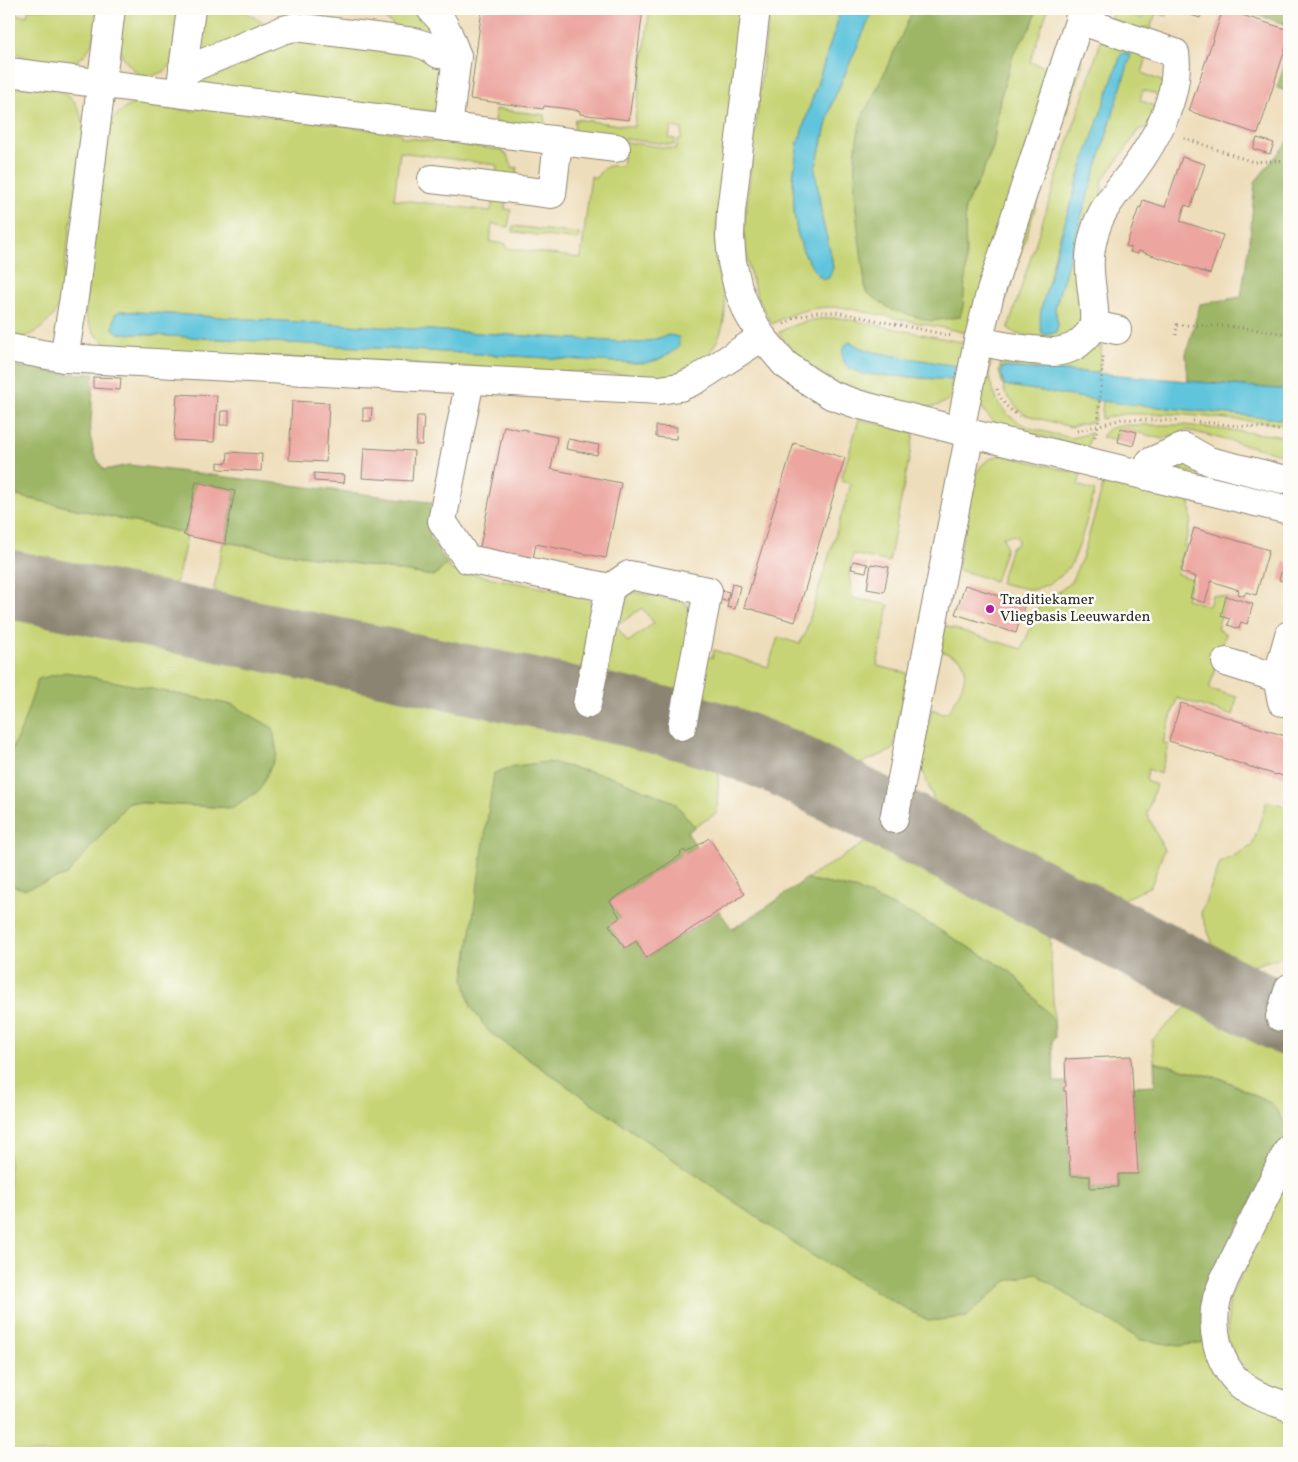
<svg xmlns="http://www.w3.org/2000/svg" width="1298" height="1462" font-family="Vollkorn,serif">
  <rect width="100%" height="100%" fill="#fdfcf7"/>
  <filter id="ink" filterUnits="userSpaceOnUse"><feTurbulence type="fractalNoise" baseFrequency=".02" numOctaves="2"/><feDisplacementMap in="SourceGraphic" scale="10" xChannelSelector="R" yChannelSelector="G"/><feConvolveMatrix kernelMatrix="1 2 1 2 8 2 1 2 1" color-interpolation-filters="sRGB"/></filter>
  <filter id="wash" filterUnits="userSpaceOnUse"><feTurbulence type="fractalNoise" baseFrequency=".0096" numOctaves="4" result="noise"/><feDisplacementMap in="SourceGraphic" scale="20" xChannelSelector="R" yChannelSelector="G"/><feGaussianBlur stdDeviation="1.12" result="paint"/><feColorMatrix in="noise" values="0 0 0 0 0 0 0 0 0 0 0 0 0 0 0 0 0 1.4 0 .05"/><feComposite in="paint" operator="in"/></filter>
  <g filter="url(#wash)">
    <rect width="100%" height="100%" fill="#eeddba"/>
    <g fill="#c7d475" stroke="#798050" fill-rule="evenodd">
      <path d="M29 9H99C97 26 96 43 83 56 66 73 17 66 9 41 7 33 9 22 9 14L27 16Z"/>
      <path d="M123 9H182L171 65 164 72 150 76H144L135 71 127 63 122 55 119 46Z"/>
      <path d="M199 9H241L269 27 192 59Z"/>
      <path d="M375 9 418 10 440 44 405 33 374 11Z"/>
      <path d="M650 9H743L715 241C716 251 716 262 718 272 720 283 725 294 725 306 726 328 714 355 694 366 687 371 678 374 669 377L118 350C101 343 90 332 85 313L107 130C114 114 130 99 150 104 154 104 156 107 160 108 172 109 183 110 195 111L200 107 401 133V137L501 150 507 155 513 168 517 167 516 179 496 176 497 165 400 152 394 199 491 211 493 198 506 200 505 209 511 210 508 227 492 224 490 242 506 244V248L581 258 591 176 596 178C604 166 608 165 622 166L625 142 676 149 678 139H681L682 129 671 127 669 138 675 139 674 145 578 133 574 129 575 119 634 127ZM120 311 641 343 669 335 633 363 119 333 113 329 115 314Z"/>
      <path d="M769 9H840L837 23 798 143 793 178 794 212 797 232 803 251 813 269 823 280 833 268 831 254 822 219 815 169 832 103 874 9H913L905 29 861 122 856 156 855 191 866 292 966 271 965 207 981 176 993 147 1000 99 1013 55 1032 25 1037 9H1048L1030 62 1051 69 968 333 841 307C816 306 794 311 772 324 754 295 745 263 744 228Z"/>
      <path d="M1113 9H1136L1134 15 1142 19 1146 9H1170L1167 16 1156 13 1150 29 1145 27 1138 30 1110 18Z"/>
      <path d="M293 36 411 50 438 65 442 72 437 109 431 112 189 83Z"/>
      <path d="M1101 41 1148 54 1142 73 1164 82 1159 95 1143 90 1140 100 1157 107 1148 127 1138 130 1126 149 1101 182 1102 192 1084 311 1079 328 1057 341 1016 334 1008 328ZM1122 52 1131 55 1081 218 1055 308 1058 325 1056 332 1041 328 1042 310 1056 250 1080 173Z"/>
      <path d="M1079 59H1081L1083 62 1005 301 1001 303Z"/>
      <path d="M31 86C65 90 79 94 84 131L59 307C51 320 34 339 17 338 14 338 11 337 9 336V95L17 88Z"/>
      <path d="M495 109 545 115 544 128 494 122Z"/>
      <path d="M513 226 579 234V240L513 232Z"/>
      <path d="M831 318H841L966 343 961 367 873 352 859 347 850 342V369L863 374 875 375 953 380 950 386 956 389C951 397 945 404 936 406 925 409 913 404 902 402 875 395 848 389 823 374 806 363 791 349 778 333 795 323 812 319 831 318Z"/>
      <path d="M1102 338 1099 373 1003 367 1004 385 1097 400 1095 421 1071 427 1026 415 1018 409 1005 393 999 372 1002 357Z"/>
      <path d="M992 356 989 371 990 382 998 403 1008 415 1020 423 1033 429 1072 438 1091 433 1088 446 1086 447 1001 426C970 408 981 388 986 359Z"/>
      <path d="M1103 401 1289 420V425L1176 414H1123L1101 419Z"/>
      <path d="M859 419 914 433 889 562 853 554 849 573 852 598 889 605 877 666 907 673 893 750 850 768 779 733 712 709 699 686 705 655 712 658 714 650 768 667 778 637 800 644 802 637H804L851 484 841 481Z"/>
      <path d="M1125 425H1184L1289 437V456L1187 430 1162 439 1121 428 1118 440 1102 437C1105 427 1117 427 1125 425Z"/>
      <path d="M1003 455 1081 474 1078 485 1095 491 1079 546 1072 563 1061 576 1046 585 1032 590 1000 583 1011 547 1016 545 1018 540 1016 536 1011 535 1003 537 1006 547 995 581 956 569 976 474C982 462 990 457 1003 455Z"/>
      <path d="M1182 462 1289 488V497L1180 470 1178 465Z"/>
      <path d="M1105 478 1190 500 1191 521 1177 574 1192 579 1186 599 1209 606 1212 595 1226 597 1217 629 1226 634 1209 689 1237 697 1233 716 1177 698 1163 743 1169 745 1160 774 1148 769 1146 780 1156 785 1147 813 1164 850 1151 886 1114 904 939 813 920 764 932 709 941 713 948 712C956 699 968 681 964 665 963 662 961 660 960 658L941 651 945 626 1022 649 1041 601 1056 594 1071 582 1083 556Z"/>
      <path d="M9 494 184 533 183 535 187 536 177 581 161 591 9 559Z"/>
      <path d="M226 542 263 549 433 576 448 564 451 570 585 596 598 613 587 664 569 676 224 604 214 588 223 543 226 544Z"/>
      <path d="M633 592 685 602 695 618 682 685 665 696 614 685 604 667 612 626 617 627 628 642 654 623 642 608 622 622 613 620 617 603Z"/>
      <path d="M9 608 300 670 572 725 719 761 717 813 695 827 674 802 612 777 548 762 489 1032 810 1254 928 1321 966 1317 1007 1281 1035 1273 1080 1303 1141 1340 1205 1342 1289 1418V1453H9V885L25 889 102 832 129 802 231 808 21 730 9 755Z"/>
      <path d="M1267 801 1289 807V942L1285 956 1242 969 1218 958 1201 913 1220 863 1252 846Z"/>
      <path d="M876 836 1049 925 1054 1020 1011 972 919 918 858 890 806 879Z"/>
      <path d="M1193 1000 1289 1049V1129L1272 1104 1223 1079 1154 1062 1152 1040Z"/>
      <path d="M1289 1168V1396L1259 1382 1249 1373 1240 1363 1233 1353 1227 1337 1229 1300Z"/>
    </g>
    <g fill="#9db666" stroke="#647048">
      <path d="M913 9H1037L1032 25 1013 55 1000 99 993 147 981 176 965 207 966 271 963 306 960 317 931 321 892 310 866 292C860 237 847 179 860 124 863 112 871 100 877 89 889 62 902 36 913 9Z"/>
      <path d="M1237 9H1289V25Z"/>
      <path d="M1289 49V92L1277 88Z"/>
      <path d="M1289 140V390L1188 381 1186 354 1200 304 1241 297 1250 237 1255 182Z"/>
      <path d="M9 365 68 374 94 373 90 435 94 454 104 470 129 465 437 503 430 538 448 564 433 576 263 549 226 542 225 540 235 491 196 482 186 531 184 533 9 494Z"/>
      <path d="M66 672 233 705 273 728 277 754 259 791 231 808 129 802 67 875 25 889 9 885V755L21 730 38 679Z"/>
      <path d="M548 762 612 777 674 802 695 827 687 832 696 846 686 853 684 851 680 853 681 855 610 901 620 918 610 925 625 948 636 941 646 958 719 911 732 929 770 905 806 879 858 890 919 918 1011 972 1054 1020 1055 1037 1052 1040 1054 1082H1066V1086L1064 1087V1091H1066L1070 1176H1090V1188L1118 1187V1174L1137 1173 1133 1086 1155 1085 1154 1062 1222 1079 1272 1104 1289 1129 1214 1273 1205 1342 1180 1346 1141 1340 1080 1303 1035 1273 1007 1281 966 1317 928 1321 810 1254 489 1032 471 1007 464 979 494 773 514 766Z"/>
    </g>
    <g fill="#5ec4dc" stroke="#447884">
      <path d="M840 9H874L832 103 815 169 822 219 831 254 833 268 829 278 823 280 813 269 803 251 797 232 794 212 793 178 798 143 837 23Z"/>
      <path d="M1122 52 1131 55 1081 218 1055 308 1058 325 1056 332 1049 335 1042 333C1036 315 1046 294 1050 277 1069 200 1096 126 1122 52Z"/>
      <path d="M120 311 641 343 669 335 679 337V345L677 349 658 360 645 363H633L119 333 113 329 115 314Z"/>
      <path d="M850 342 859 347 873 352 957 366 953 380 863 374C860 372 854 371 851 369 841 364 838 346 850 342Z"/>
      <path d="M1002 367 1096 373 1289 390V420L1108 402 1004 385 1001 372Z"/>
    </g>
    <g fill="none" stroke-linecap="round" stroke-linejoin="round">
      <path stroke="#8c8472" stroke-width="69" d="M9 584 636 714 682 726 722 738 785 763 1289 1022"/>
    </g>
    <g id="blocks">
      <g fill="#eca59f">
        <path d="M482 9H643L629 120 580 114V111L562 108 544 106 543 109 470 99Z"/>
        <path d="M1173 9H1200L1203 10 1200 18Z"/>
        <path d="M1223 9 1289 30V37L1258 134 1189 111Z"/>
        <path d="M1257 138 1274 143 1270 154 1253 149Z"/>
        <path d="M1182 157 1205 164 1191 207 1185 205 1180 221 1223 235 1210 274 1139 251 1138 254 1130 252 1131 248 1126 246 1139 207 1141 208 1143 200 1165 207Z"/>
        <path d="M93 377 121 378 120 390 93 388Z"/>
        <path d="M177 394 217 396 214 442 174 440Z"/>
        <path d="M292 401 329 403 326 462 289 460Z"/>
        <path d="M363 408H372L371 421H363Z"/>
        <path d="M221 411H229V425H220Z"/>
        <path d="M417 416H424L422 445H416Z"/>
        <path d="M504 426 522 430 523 429 527 430V431L557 437 551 469 621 483 606 558 536 544 533 558 480 547Z"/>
        <path d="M656 426 677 427 676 439 656 437Z"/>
        <path d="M1121 428 1137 432 1133 446 1118 442Z"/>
        <path d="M568 439 599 445 597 455 566 449Z"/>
        <path d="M794 443 845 458 795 622 744 607Z"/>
        <path d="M364 448 414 451 412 481 362 478Z"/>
        <path d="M228 452 262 454 261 471 218 469V462L227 463Z"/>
        <path d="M314 473 345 475 344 483 314 481Z"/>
        <path d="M196 482 235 491 225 540 226 544 183 535 186 531Z"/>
        <path d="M1194 528 1269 550 1256 595 1246 592 1244 596 1238 594 1239 590 1211 581 1205 603 1190 598 1196 577 1181 572Z"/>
        <path d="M853 561 868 564 866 572 851 569Z"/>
        <path d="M1284 562 1289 563V583L1279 580Z"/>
        <path d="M871 564 889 567 884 592 867 589Z"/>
        <path d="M732 584 740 586 735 609 727 607Z"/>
        <path d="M965 585 1025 604 1016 633 955 614Z"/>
        <path d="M721 590 729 592 727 601 720 600Z"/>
        <path d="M1226 596 1253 604 1247 624 1241 622 1239 629 1228 625 1230 619 1221 616Z"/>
        <path d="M1181 703 1288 737 1289 739V778L1277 774 1276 775 1169 741Z"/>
        <path d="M1289 787V800L1285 798Z"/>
        <path d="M709 838 745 894 646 958 636 941 625 948 609 925 620 918 610 901 681 855 680 853 684 850 686 853Z"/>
        <path d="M1131 1056 1138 1174H1118V1187L1090 1188V1176H1070L1066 1091H1064V1087L1066 1086 1065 1059Z"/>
      </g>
    </g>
  </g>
  <g filter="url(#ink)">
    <use href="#blocks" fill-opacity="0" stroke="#8c8472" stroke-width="1"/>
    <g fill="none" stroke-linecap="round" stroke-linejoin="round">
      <defs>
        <g id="minor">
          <path d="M431 9 441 20 448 33 457 56 448 127"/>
          <path d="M756 9 731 211 730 237 732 262 738 288 748 313 762 337 785 364 807 380 831 395 857 404 960 431 1289 510"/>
          <path d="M183 67 191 68 283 30 295 27 414 42 427 46 439 54 457 56"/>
          <path d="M9 72 616 148"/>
          <path d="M181 85 191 9"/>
          <path d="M432 179 552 194 558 141"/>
          <path d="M1093 325 1117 330"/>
          <path d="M978 341C996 345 1013 348 1031 350 1038 350 1046 352 1053 352 1059 352 1070 349 1075 346 1081 342 1090 334 1093 327 1097 315 1090 284 1090 270 1089 256 1092 239 1097 225 1104 205 1120 188 1132 172 1156 140 1181 94 1175 53L1079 20"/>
          <path d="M9 348 64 358 659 390 680 387 696 380 762 337"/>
          <path d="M64 358 74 297 111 9"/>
          <path d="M470 380 442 521 467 559 610 588 587 704"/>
          <path d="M960 431 978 341 990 294 1083 9"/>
          <path d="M1147 476 1150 462 1184 447 1209 461 1282 479 1289 478"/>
          <path d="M610 588 629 575 708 591 682 726"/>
          <path d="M1226 662 1277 678 1282 702"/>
          <path d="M1277 678 1289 635"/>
          <path d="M894 819 970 433"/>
          <path d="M1280 1017 1289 988"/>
          <path d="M1289 1148 1224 1280C1222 1286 1219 1292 1217 1298 1210 1327 1217 1363 1240 1384 1254 1396 1273 1401 1289 1407"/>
        </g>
      </defs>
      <use href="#minor" stroke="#8c8472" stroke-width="30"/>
      <g stroke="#8c8472" stroke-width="3" stroke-dasharray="1 4" stroke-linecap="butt">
        <path d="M1284 24 1289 22"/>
        <path d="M1184 138 1253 162 1289 160"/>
        <path d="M784 324 794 318 815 312H836L953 336"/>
        <path d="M1176 335 1177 325 1227 326 1289 334"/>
        <path d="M997 389C1001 401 1008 409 1019 416"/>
        <path d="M1193 421 1289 431"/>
        <path d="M1077 431 1122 419 1177 421"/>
        <path d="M1095 437 1098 425 1103 356"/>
      </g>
      <use href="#minor" stroke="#fff" stroke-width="28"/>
    </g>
  </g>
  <circle fill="#b5179e" stroke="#fdfcf7" stroke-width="2" cx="990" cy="609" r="5"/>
  <g text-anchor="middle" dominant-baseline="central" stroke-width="5" stroke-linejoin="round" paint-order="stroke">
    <g font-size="15" fill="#2b2b2b" stroke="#fdfcf7" text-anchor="start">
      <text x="1000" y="600">Traditiekamer<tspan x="1000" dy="17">Vliegbasis Leeuwarden</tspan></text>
    </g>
  </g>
  <rect width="1298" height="1462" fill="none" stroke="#fdfcf7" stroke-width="30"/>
</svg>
